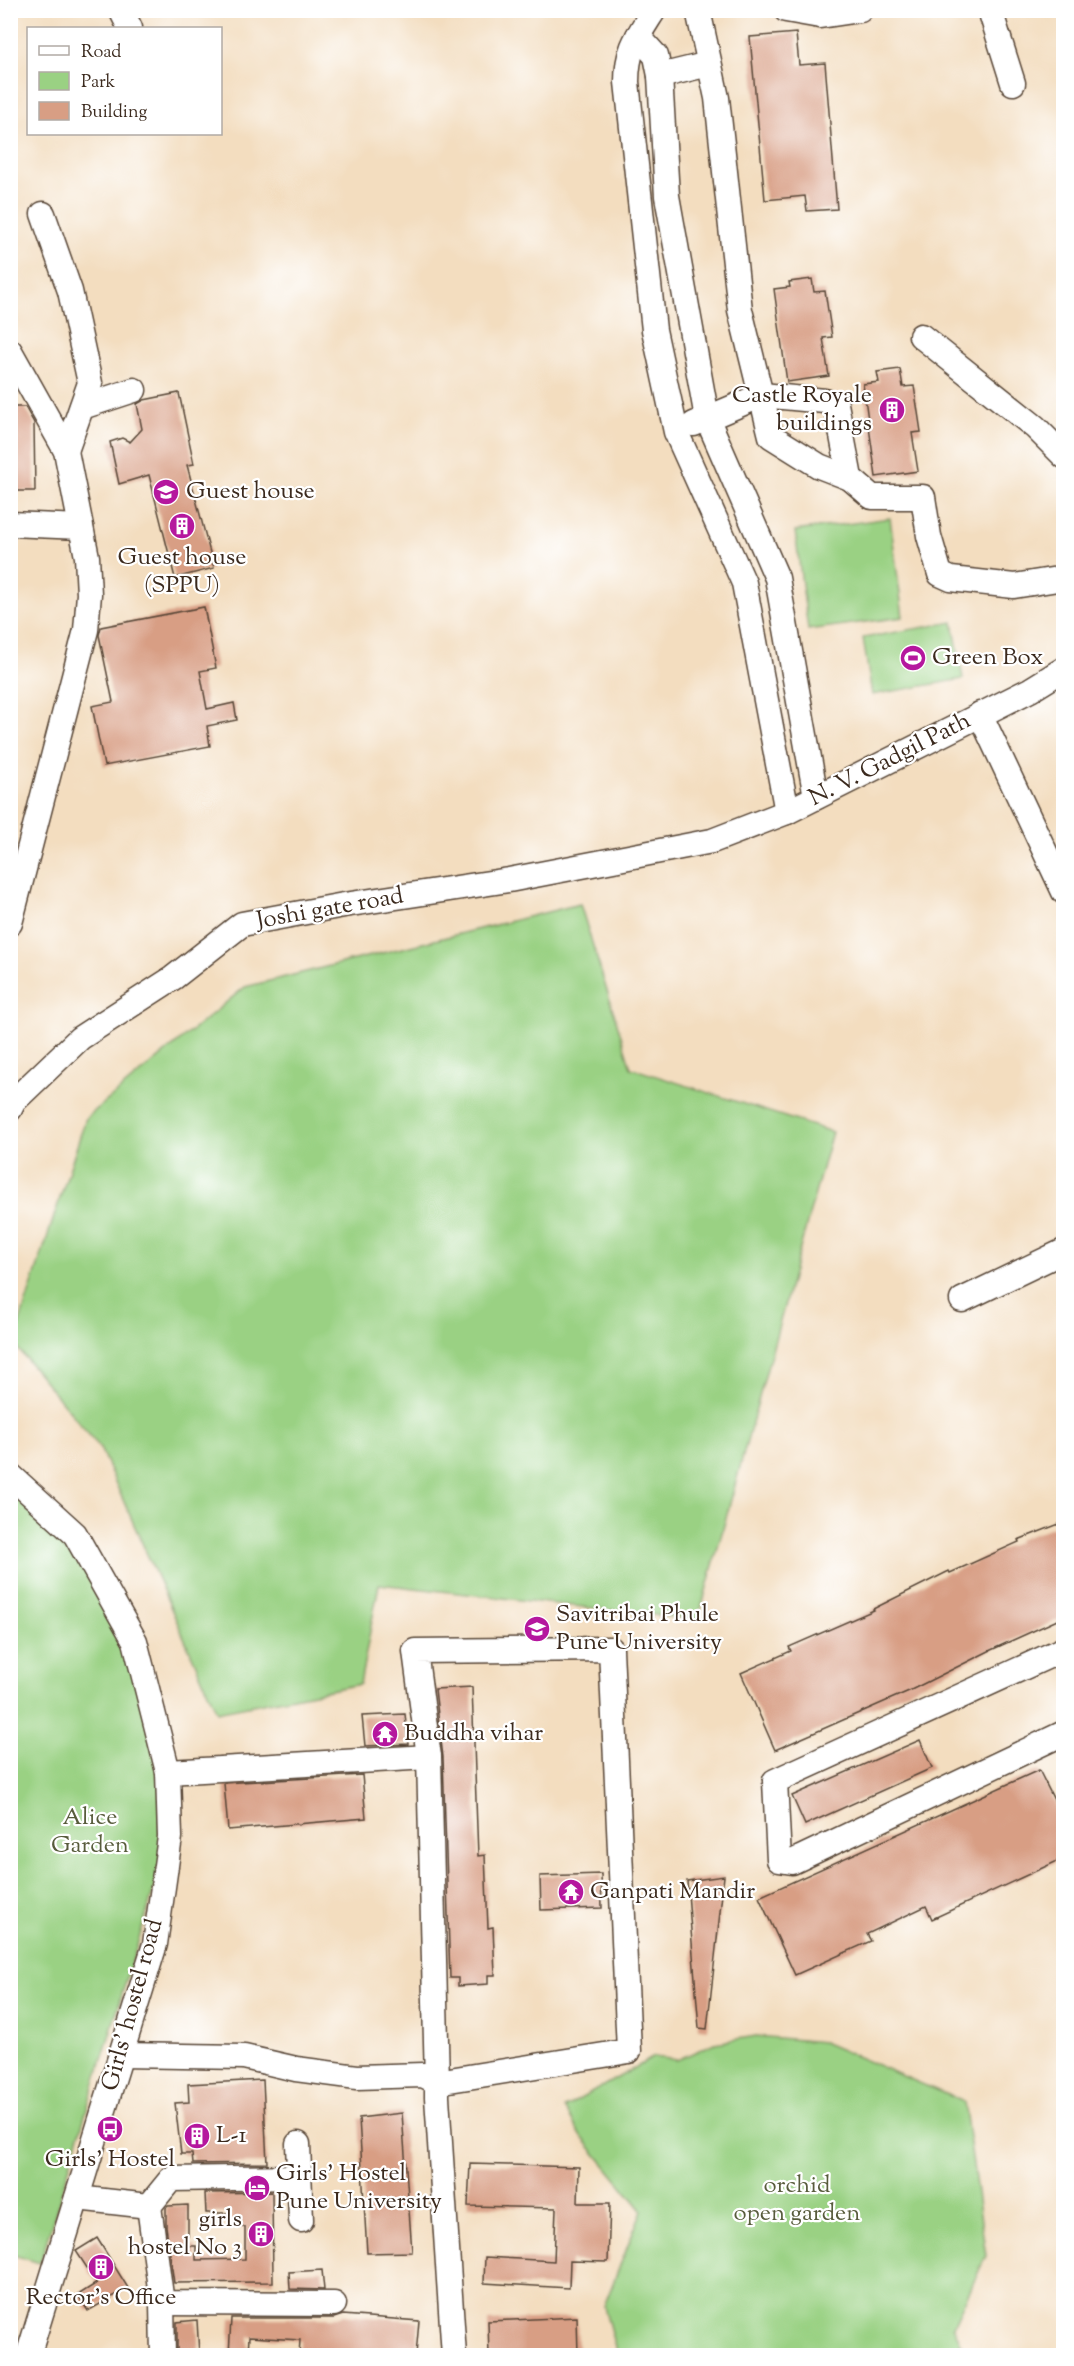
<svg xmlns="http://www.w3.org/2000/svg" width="1074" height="2366" font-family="'Sorts Mill Goudy',serif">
  <rect width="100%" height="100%" fill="#fff"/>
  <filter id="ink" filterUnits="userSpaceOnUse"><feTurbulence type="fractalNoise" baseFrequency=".0167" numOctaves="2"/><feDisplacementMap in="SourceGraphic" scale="12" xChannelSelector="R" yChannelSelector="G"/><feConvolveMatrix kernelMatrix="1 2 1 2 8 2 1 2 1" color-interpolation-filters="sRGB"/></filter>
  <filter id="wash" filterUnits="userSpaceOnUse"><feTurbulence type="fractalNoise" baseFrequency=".008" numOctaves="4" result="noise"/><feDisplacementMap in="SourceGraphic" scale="24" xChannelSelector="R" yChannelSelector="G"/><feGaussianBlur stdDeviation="1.35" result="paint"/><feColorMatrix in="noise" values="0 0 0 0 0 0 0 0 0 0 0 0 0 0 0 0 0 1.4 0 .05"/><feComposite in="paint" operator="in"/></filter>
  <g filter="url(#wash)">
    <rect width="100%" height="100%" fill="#f3ddbf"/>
    <g fill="#9ad183" stroke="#6a7e50" stroke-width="1.5">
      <path d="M890 518 903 617 808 630 795 531Z"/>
      <path d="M953 622 963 679 872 695 863 638Z"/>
      <path d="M580 904 631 1068 832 1132 698 1620 379 1584 360 1684 217 1712 100 1448 13 1343 86 1118 245 987Z"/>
      <path d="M10 1479 75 1534 135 1641 170 1837 40 2263 10 2254Z"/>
      <path d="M756 2036 823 2042 964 2102 986 2256 953 2326 967 2355H617L604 2306 642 2210 582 2137 564 2108 654 2057 677 2060 715 2043Z"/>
    </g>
    <g id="blocks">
      <g fill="#d89e84">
        <path d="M796 33 799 65 825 63 837 209 807 211 805 196 765 200 750 37Z"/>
        <path d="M812 279 814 292 825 291 832 337 823 338 829 376 787 382 774 289 790 287 789 282Z"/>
        <path d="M900 369 903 387 914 386 921 432 912 433 918 471 876 477 863 384 879 382 877 372Z"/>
        <path d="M179 393 194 464 187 465 214 568 175 578 149 475 119 484 110 442 122 438 130 442 142 429 137 404 144 400Z"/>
        <path d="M10 407H25L34 423 35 491H10Z"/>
        <path d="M204 607 216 668 200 671 207 709 234 703 237 720 207 726 210 746 104 766 92 706 113 702 99 635 101 627Z"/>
        <path d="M1064 1522V1617L991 1650 909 1691 775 1750 741 1673 791 1651 789 1647 874 1610 873 1609 949 1571 950 1573 1019 1542 1018 1540Z"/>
        <path d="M472 1687 478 1856 485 1855 488 1928 493 1927 495 1975H488V1984L458 1986V1978H450L443 1757 435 1689Z"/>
        <path d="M405 1714 408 1744 365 1746 362 1716Z"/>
        <path d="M920 1740 932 1768 805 1825 792 1796Z"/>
        <path d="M1039 1770 1064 1820V1858L932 1919 926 1906 867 1934 871 1941 795 1975 759 1897Z"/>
        <path d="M362 1775 366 1818 228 1830 224 1783Z"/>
        <path d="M601 1874 602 1908 541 1910 540 1876Z"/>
        <path d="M724 1876 707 2029 699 2028 687 1881Z"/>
        <path d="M263 2080 267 2163 193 2164 192 2154H181L175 2103 189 2102 188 2084Z"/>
        <path d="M402 2113 412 2252 367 2253 359 2118Z"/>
        <path d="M470 2164 579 2167 578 2203H610L608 2262 570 2261 569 2288 484 2283 485 2257 554 2261 556 2208 468 2206Z"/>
        <path d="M272 2192 273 2282 174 2283 166 2226V2208L168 2206 188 2205V2246H196V2260L245 2259V2227H231V2213H206L205 2193Z"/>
        <path d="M97 2238 128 2288 88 2311 78 2295 97 2283 76 2251Z"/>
        <path d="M322 2270 324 2290 290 2289 289 2272Z"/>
        <path d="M343 2315 419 2321 416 2355H299L300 2340 249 2337 248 2355H229L231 2318H334Z"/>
        <path d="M577 2317 578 2355H489L488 2321Z"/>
        <path d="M197 2320 199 2355H177V2322Z"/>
      </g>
    </g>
  </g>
  <g filter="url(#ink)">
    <use href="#blocks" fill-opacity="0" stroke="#574536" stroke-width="1.5"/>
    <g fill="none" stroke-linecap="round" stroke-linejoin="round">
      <defs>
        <g id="minor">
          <path d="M121 10 130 28"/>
          <path d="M654 10C637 37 627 49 627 82L654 330 676 432 744 583 787 812"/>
          <path d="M698 10 717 98 740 310 771 436 819 466 850 478"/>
          <path d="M786 10 820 16 860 10"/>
          <path d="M990 10 1013 83"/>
          <path d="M638 36 656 56 660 76 667 196 707 418 777 578 816 797"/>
          <path d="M660 76 709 64"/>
          <path d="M43 214 70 291 90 383 66 451"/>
          <path d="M921 336 1035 427 1064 456"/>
          <path d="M10 351 66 451 87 557 89 594 86 630 10 923"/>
          <path d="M82 407 134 390"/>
          <path d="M694 424 762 395 825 401 836 404 850 478 872 497H923L929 536 940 574 951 579 1014 586 1064 578"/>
          <path d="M10 524 81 527"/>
          <path d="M980 714 1064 892"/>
          <path d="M10 1109 14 1101 80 1038 173 978 242 924 344 905 509 880 712 841 787 812 1030 690 1064 669"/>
          <path d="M962 1300 1064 1251"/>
          <path d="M10 1475 75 1534 135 1641 168 1772 170 1837 155 1944 28 2356"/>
          <path d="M1064 1649 775 1781 779 1860 792 1862 1064 1733"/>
          <path d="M168 1772 429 1757"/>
          <path d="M121 2055 244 2057 296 2069 357 2077 423 2075 437 2082 629 2051 611 1649 415 1651 429 1757 437 2082V2097L454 2356"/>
          <path d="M298 2144 301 2220"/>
          <path d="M77 2198 149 2206 171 2179 299 2177"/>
          <path d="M149 2206 162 2303 334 2304"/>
          <path d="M162 2303 163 2356"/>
        </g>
      </defs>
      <use href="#minor" stroke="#574536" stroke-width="27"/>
      <use href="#minor" stroke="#fff" stroke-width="24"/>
    </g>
  </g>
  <defs>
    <symbol id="building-disc" viewBox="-11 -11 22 22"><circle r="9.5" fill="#b5179e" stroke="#fff"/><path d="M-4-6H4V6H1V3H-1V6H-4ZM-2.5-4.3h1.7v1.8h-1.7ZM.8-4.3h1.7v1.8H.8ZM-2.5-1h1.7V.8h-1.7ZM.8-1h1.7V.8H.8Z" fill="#fff"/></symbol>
    <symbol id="university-disc" viewBox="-11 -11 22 22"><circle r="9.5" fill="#b5179e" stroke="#fff"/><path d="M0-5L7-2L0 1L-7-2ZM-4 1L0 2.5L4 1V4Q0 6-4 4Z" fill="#fff"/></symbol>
    <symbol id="stadium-disc" viewBox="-11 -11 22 22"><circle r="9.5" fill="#b5179e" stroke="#fff"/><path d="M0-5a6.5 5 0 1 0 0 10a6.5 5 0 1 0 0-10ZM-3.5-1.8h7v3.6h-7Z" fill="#fff"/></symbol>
    <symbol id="temple-disc" viewBox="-11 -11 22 22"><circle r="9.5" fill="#b5179e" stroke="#fff"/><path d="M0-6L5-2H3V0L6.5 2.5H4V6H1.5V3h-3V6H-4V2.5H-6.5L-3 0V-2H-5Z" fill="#fff"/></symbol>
    <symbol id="bus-disc" viewBox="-11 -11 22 22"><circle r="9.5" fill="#b5179e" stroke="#fff"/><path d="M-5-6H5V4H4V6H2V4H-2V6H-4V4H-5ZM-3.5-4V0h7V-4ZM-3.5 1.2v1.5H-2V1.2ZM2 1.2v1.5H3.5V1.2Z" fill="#fff"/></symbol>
    <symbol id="hotel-disc" viewBox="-11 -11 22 22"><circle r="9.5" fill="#b5179e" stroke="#fff"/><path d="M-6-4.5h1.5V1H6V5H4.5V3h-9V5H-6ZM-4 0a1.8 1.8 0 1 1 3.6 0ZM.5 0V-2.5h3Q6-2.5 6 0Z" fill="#fff"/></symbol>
  </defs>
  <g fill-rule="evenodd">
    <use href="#building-disc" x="877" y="395" width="30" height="30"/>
    <use href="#university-disc" x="151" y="477" width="30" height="30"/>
    <use href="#building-disc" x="167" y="511" width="30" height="30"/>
    <use href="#stadium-disc" x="898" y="643" width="30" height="30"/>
    <use href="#university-disc" x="522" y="1614" width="30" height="30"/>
    <use href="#temple-disc" x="370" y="1719" width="30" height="30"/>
    <use href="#temple-disc" x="556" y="1877" width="30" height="30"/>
    <use href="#bus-disc" x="95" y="2114" width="30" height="30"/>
    <use href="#building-disc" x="182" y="2121" width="30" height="30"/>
    <use href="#hotel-disc" x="242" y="2173" width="30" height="30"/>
    <use href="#building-disc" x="246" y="2219" width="30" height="30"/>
    <use href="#building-disc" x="86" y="2252" width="30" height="30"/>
  </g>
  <g text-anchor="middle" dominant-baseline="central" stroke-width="4.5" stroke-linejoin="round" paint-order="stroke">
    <g font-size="24" fill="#3b2a1e" stroke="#fff" text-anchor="start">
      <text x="872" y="396" text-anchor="end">Castle Royale<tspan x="872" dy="28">buildings</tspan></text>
      <text x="186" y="492">Guest house</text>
      <text x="182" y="558" text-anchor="middle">Guest house<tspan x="182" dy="28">(SPPU)</tspan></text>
      <text x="932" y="658">Green Box</text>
      <text x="556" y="1615">Savitribai Phule<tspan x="556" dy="28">Pune University</tspan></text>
      <text x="404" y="1734">Buddha vihar</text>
      <text x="590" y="1892">Ganpati Mandir</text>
      <text x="216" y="2136">L-1</text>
      <text x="110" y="2160" text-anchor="middle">Girls' Hostel</text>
      <text x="276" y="2174">Girls' Hostel<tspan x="276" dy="28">Pune University</tspan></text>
      <text x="242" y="2220" text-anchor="end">girls<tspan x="242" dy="28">hostel No 3</tspan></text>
      <text x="101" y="2298" text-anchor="middle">Rector's Office</text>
    </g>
    <g font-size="24" fill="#3b2a1e" stroke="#fff">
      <text transform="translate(890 760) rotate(-27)">N. V. Gadgil Path</text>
      <text transform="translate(330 909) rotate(-10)">Joshi gate road</text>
      <text transform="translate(133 2005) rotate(-75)">Girls' hostel road</text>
    </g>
    <g font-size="24" fill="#585c3c" stroke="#fff">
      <text x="90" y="1818">Alice<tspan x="90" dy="28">Garden</tspan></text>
      <text x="797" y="2186">orchid<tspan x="797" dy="28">open garden</tspan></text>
    </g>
  </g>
  <rect width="1074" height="2366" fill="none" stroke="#fff" stroke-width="36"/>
  <rect x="27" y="27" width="195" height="108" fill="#ffffff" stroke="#b1aaa5" stroke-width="1.5"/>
  <rect x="39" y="46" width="30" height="9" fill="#ffffff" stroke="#b1aaa5" stroke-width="1.5"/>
  <text x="81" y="57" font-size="18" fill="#3b2a1e">Road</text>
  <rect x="39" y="72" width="30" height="18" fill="#9ad183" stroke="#b1aaa5" stroke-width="1.5"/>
  <text x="81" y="87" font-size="18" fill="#3b2a1e">Park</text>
  <rect x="39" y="102" width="30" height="18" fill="#d89e84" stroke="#b1aaa5" stroke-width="1.5"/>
  <text x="81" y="117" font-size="18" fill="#3b2a1e">Building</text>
</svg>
